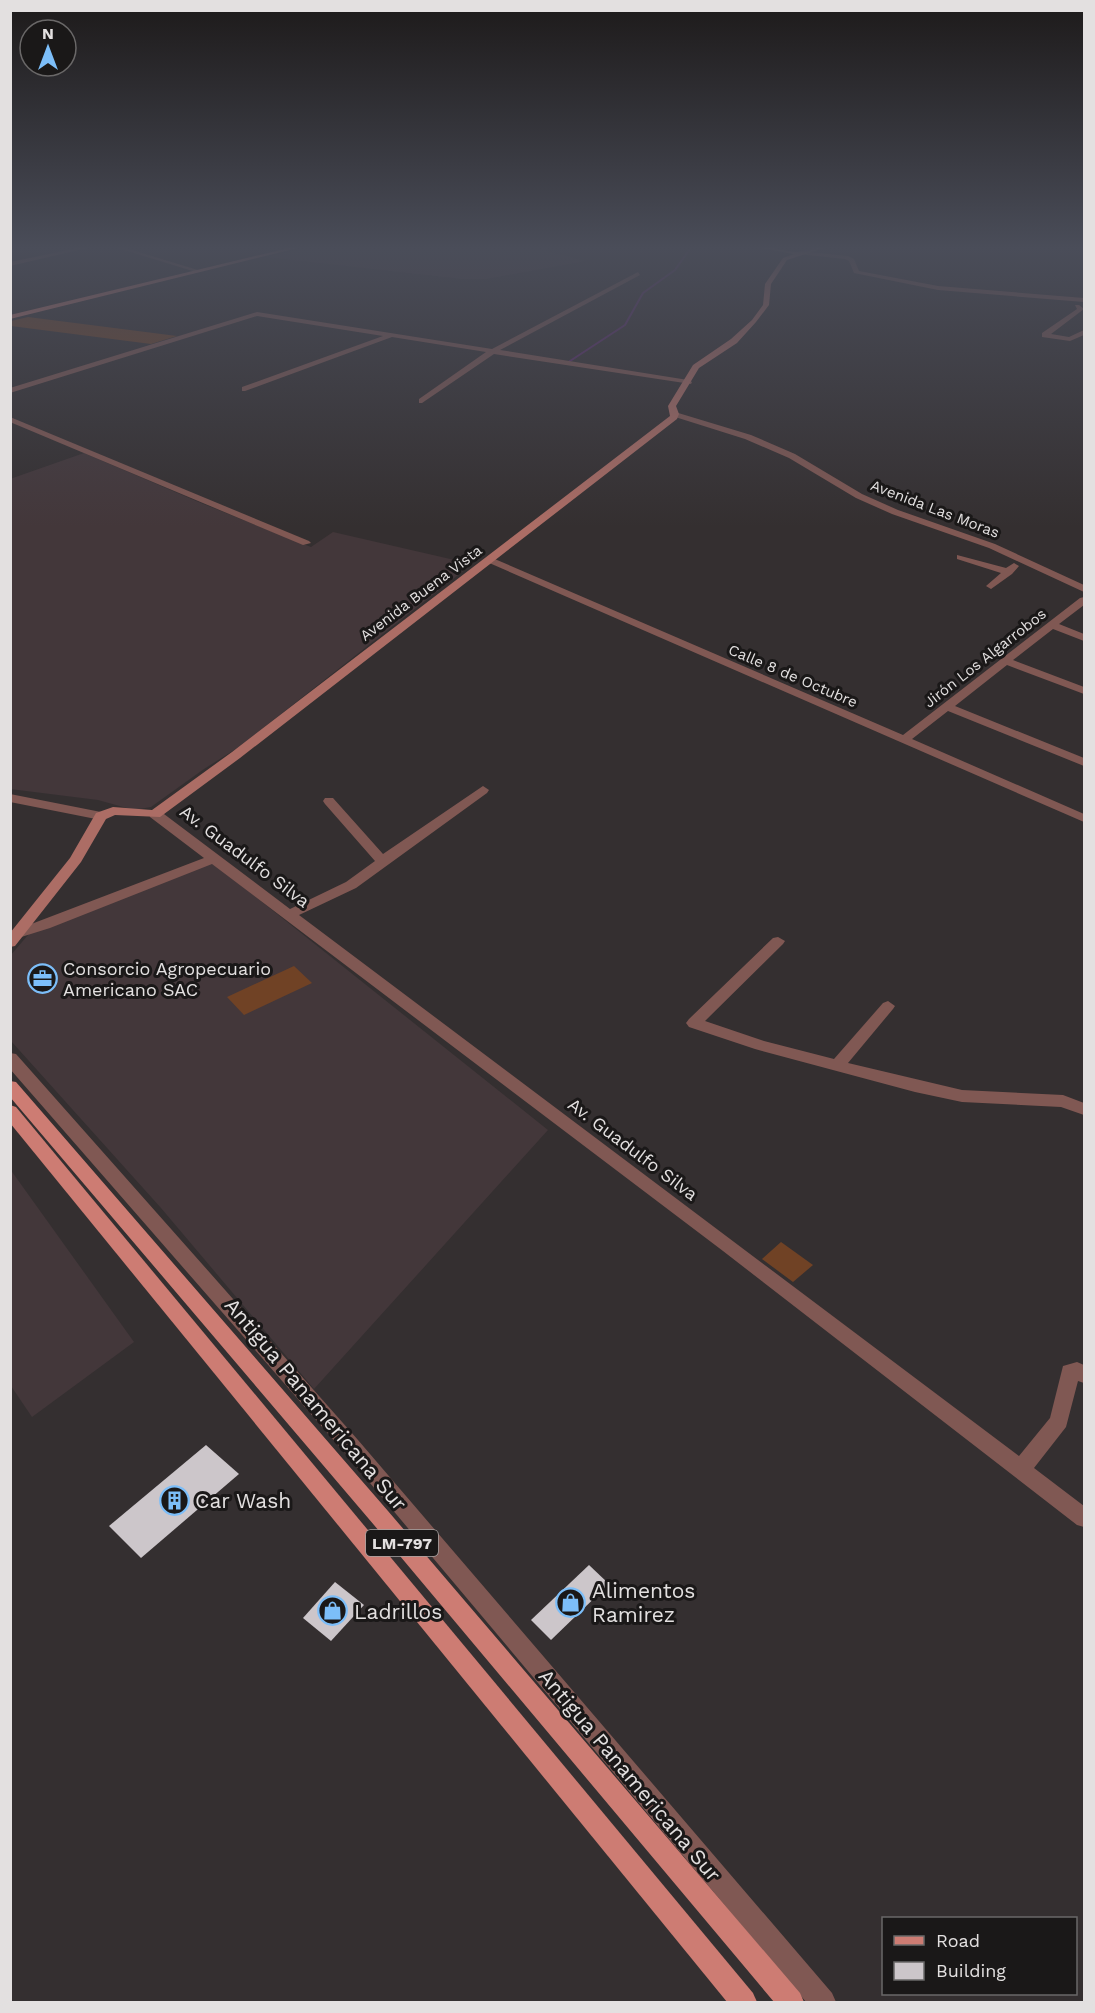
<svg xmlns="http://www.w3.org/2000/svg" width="1095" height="2013" font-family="'Work Sans',sans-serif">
  <rect width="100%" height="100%" fill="#342f30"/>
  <g fill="#43373a">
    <path d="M313 246H527L586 261 486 279H462L266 257Z"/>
    <path d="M84 453 201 503 311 547 333 532 472 564 239 747 204 769 151 807 134 810 98 800 10 789V479Z"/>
    <path d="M207 858 548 1130 314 1389 161 1208 11 1041 10 956 40 921 61 918Z"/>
    <path d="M10 1169 134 1342 32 1417 11 1386Z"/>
  </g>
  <g fill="#704225">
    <path d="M28 317 177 336 151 344 11 326V321Z"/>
    <path d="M294 966 312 983 244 1015 227 997Z"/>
    <path d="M781 1242 813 1265 793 1282 762 1259Z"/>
  </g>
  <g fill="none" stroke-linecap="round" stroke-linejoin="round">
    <g stroke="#5d2a6e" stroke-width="2">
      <path d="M798 253 823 246"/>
      <path d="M567 363 625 325 643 293 675 270 692 246"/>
    </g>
  </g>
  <g fill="#ccc6ca">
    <path d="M206 1445 239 1474 141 1558 109 1526Z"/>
    <path d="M589 1565 609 1584 551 1640 531 1620Z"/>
    <path d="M335 1582 364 1605 331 1641 303 1618Z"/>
  </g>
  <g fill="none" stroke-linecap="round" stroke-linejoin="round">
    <g fill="#805853" fill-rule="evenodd">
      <path d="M87 246H96L10 266V262Z"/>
      <path d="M111 246H119L201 271 196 272Z"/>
      <path d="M542 246H553L544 249Z"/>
      <path d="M800 251 848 256 854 259 859 271 938 286 1084 298V302L938 290 854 273 849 261 845 259 798 254Z"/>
      <path d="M638 272 640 275 500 350 688 380 692 382 691 384 494 354 422 403H419V399L486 352 392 337 245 391H242V387L383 336 257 316 10 393V388L257 312 492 349Z"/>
      <path d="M1075 305H1079L1084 309 1051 334 1069 337 1084 330V335L1070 341 1042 337V333L1077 309Z"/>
      <path d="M675 412 751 435 795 454 862 494 898 510 995 544 1084 585V592L989 548 892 514 856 498 789 458 745 439 672 416V412Z"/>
      <path d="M10 417 309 541 311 543 303 545 10 422Z"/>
      <path d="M957 555 1006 568 1014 563 1019 566 1012 574 991 589 986 586 1001 573 957 559Z"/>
      <path d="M490 557 903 735 1080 598 1084 597V605L1059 624 1084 634V641L1053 629 1013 660 1084 687V694L1007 665 955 706 1084 758V766L948 711 912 739 1084 814V822L487 562 485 560Z"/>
      <path d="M483 786 489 790 487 793 356 888 299 915 1019 1456 1050 1418 1063 1366 1077 1362 1084 1365V1383L1078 1381 1066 1427 1034 1468 1084 1506V1527L1077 1525 723 1251 212 864 50 928 18 938 11 934 13 931 204 858 150 817 149 814 150 811H160L290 909 346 882 375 861 325 804 323 801 325 798H333L383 854Z"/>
      <path d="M10 794 101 812 107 816 101 820 10 802Z"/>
      <path d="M778 937 785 941 783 944 705 1021 764 1041 834 1059 883 1003 888 1001 895 1006 893 1009 848 1063 962 1090 1063 1095 1084 1103V1115L1061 1107 962 1102 915 1092 755 1049 689 1027 686 1023 689 1019 773 938Z"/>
      <path d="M10 1053 16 1054 358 1440 832 1993 836 2002H806L344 1452 10 1069Z"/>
    </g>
    <path fill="#ac6d65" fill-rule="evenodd" d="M749 246C766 244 786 253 802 252 812 251 820 245 830 246L787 260 771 284 769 305 756 322 737 343 699 368 676 406 679 414 677 419 240 758 160 817 115 815 106 819 81 862 15 946 10 947V933L70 858 96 813 113 807 152 810 232 752 670 416 668 406 693 365 731 339 752 320 763 305 765 284 783 258 794 254Z"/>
    <g fill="#cd7c73" fill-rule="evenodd">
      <path d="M297 246H306L10 319V315Z"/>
      <path d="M10 1081 16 1082 388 1511 800 1993 804 2002H774L374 1525 10 1097Z"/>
      <path d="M10 1105 16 1107 753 1993 757 2002H727L10 1123Z"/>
    </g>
  </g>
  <linearGradient id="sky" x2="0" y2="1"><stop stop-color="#1d1a1a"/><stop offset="0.47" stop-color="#4a4d59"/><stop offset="1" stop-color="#4a4d59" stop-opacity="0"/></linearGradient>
  <rect width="1095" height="527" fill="url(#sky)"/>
  <defs>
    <symbol id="office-ring" viewBox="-11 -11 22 22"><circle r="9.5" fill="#1a1818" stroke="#7cbef9" stroke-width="1.5"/><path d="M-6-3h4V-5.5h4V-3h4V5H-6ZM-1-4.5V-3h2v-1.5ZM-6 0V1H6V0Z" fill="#7cbef9"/></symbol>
    <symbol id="building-ring" viewBox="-11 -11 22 22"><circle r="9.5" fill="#1a1818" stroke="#7cbef9" stroke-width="1.5"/><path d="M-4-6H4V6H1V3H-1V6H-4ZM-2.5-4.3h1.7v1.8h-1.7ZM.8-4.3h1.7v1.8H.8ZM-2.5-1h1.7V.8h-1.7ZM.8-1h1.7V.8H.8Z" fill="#7cbef9"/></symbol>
    <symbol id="shop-ring" viewBox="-11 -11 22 22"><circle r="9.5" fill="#1a1818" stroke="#7cbef9" stroke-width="1.5"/><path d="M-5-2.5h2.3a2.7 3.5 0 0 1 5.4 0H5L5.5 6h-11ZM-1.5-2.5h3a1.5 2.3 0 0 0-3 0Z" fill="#7cbef9"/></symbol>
  </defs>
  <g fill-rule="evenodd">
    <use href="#office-ring" x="26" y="962" width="33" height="33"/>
    <use href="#building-ring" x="158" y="1484" width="33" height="33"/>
    <use href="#shop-ring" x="554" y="1586" width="33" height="33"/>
    <use href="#shop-ring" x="316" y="1594" width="33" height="33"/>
  </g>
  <g text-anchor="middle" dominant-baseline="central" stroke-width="6" stroke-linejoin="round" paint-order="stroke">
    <g font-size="15" fill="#e3e0e0" stroke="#1a1818">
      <text transform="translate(935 509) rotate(21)">Avenida Las Moras</text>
      <text transform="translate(421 593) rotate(-37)">Avenida Buena Vista</text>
      <text transform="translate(985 658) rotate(-38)">Jirón Los Algarrobos</text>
      <text transform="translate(793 676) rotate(23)">Calle 8 de Octubre</text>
    </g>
    <rect fill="#1a1818" stroke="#a7a4a4" stroke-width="1.5" x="366" y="1530" width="72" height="26" rx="4.5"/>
    <g font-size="16" font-weight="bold" fill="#e3e0e0">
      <text x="402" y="1543">LM-797</text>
    </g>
    <g font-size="18" fill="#e3e0e0" stroke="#1a1818">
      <text transform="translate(245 856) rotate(37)">Av. Guadulfo Silva</text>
      <text transform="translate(633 1149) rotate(37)">Av. Guadulfo Silva</text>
    </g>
    <g font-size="18" fill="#e3e0e0" stroke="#1a1818" text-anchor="start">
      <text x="63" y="968">Consorcio Agropecuario<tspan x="63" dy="21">Americano SAC</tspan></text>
    </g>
    <g font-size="21" fill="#e3e0e0" stroke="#1a1818">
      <text transform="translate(316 1404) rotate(50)">Antigua Panamericana Sur</text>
      <text transform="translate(630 1775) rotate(50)">Antigua Panamericana Sur</text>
    </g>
    <g font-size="21" fill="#e3e0e0" stroke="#1a1818" text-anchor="start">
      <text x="195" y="1500">Car Wash</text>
      <text x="592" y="1590">Alimentos<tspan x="592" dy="24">Ramirez</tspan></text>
      <text x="354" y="1611">Ladrillos</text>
    </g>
  </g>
  <rect width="1095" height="2013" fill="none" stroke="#e3e0e0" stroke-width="24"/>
  <rect x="882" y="1917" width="195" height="78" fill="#1a1818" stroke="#6a6868" stroke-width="1.5"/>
  <rect x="894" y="1936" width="30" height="9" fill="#cd7c73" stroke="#6a6868" stroke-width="1.5"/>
  <text x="936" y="1947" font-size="18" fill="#e3e0e0">Road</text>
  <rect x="894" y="1962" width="30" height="18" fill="#ccc6ca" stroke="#6a6868" stroke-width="1.5"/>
  <text x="936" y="1977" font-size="18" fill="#e3e0e0">Building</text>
  <g transform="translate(48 48)"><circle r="28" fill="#1a1818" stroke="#6a6868" stroke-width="1.5"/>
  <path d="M0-4.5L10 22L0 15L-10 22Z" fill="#7cbef9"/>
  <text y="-9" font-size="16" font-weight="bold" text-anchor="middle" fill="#e3e0e0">N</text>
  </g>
</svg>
